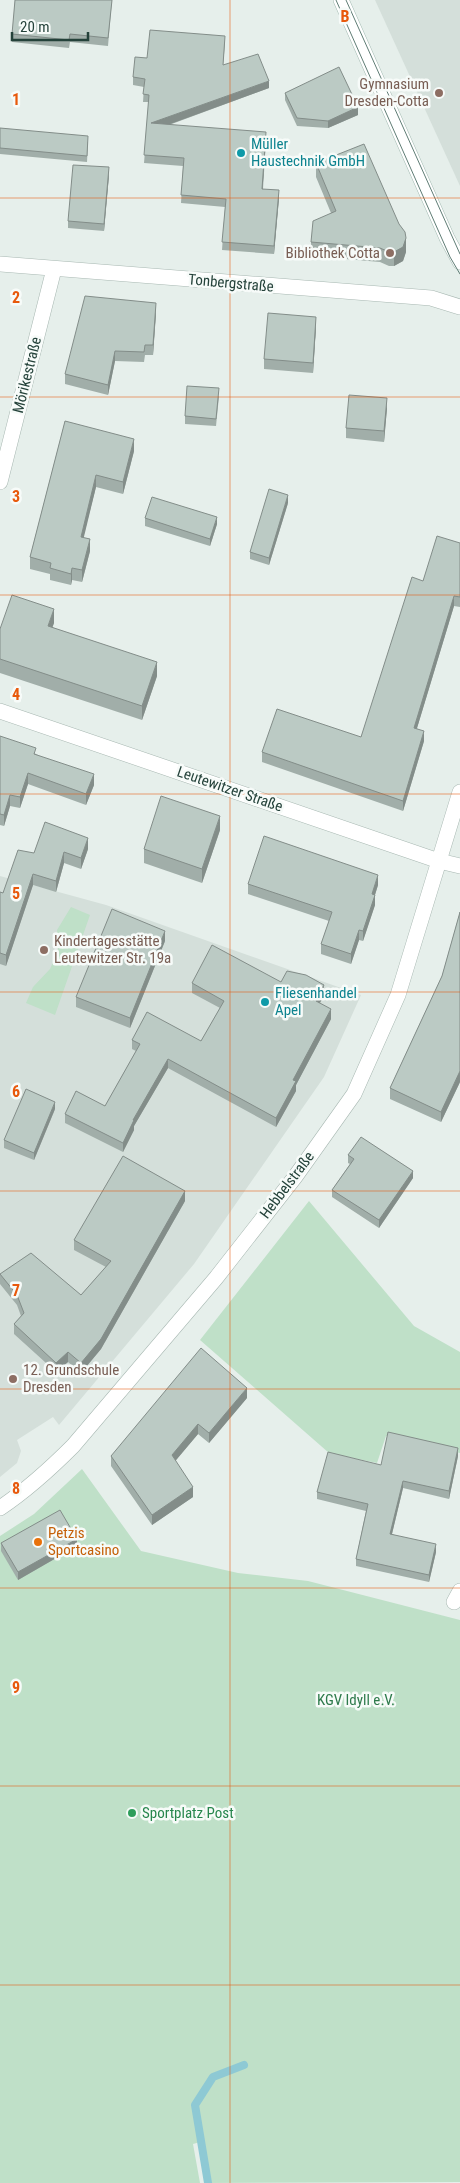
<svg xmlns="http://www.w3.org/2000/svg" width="460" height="2183" font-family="'Roboto Condensed',sans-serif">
  <rect width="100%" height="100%" fill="#e6efeb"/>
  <g fill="#d4dfda">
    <path d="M375 0H460V186Z"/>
    <path d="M0 876 106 905 361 995 324 1077 194 1264 59 1425 53 1417 17 1440 21 1451 17 1463 0 1477Z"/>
  </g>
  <g fill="#bfe0c8">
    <path d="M71 907 90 915 55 1015 26 1003 33 987 50 969 58 951 57 930Z"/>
    <path d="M309 1201 414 1326 460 1352V1453L386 1436 377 1463 329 1453 200 1340Z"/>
    <path d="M82 1469 141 1551 238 1573 308 1581 460 1620V2182L206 2183 200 2142 193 2144 200 2183H0V1536L34 1514Z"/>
  </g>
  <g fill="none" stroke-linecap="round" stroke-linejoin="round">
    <path stroke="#8ec9d4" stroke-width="8" d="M208 2183 195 2105 213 2077 244 2065"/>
    <defs>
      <g id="street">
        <path d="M0 264 431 298 460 307"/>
        <path d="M0 482 54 269"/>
        <path d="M0 711 439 861 460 866"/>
        <path d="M0 1508C27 1490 50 1469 73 1446L216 1278 295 1177 354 1094 398 995 460 792"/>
        <path d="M454 1602 460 1591"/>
      </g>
      <path id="secondary" d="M341 0 447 238 460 262"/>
    </defs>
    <use href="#street" stroke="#a8b8b2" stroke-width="16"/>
    <use href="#secondary" stroke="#a4bbb3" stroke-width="16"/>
    <use href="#street" stroke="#fff" stroke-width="15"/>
    <use href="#secondary" stroke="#fff" stroke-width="15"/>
    <g stroke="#5f7d75" stroke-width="1">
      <path d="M336 0 450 257 460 274"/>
      <path d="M346 0 460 254"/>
    </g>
  </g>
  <g fill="#a1aea9">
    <path d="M15 0H112L108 46 70 42 69 48 12 42Z"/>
    <path d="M225 44 223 65 269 88 169 125 266 140 263 189 279 198 274 254 222 250 225 207 181 203 183 166 144 163 149 102H143L144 87 133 85V77L147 58Z"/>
    <path d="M285 93 358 115 328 128 297 126 285 100Z"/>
    <path d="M0 128 88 142 87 162 0 154Z"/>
    <path d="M316 163 406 252 403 261 394 266H389L380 262 311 256V242L331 213 316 177Z"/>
    <path d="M109 175 104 231 68 228V221Z"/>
    <path d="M156 313 153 355H145L144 362 115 361 108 395 65 384V374Z"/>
    <path d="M316 327 313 373 264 369V359Z"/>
    <path d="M219 396 216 426 185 424V416Z"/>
    <path d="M387 408 384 442 346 438V428Z"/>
    <path d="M65 421 134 451 123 494 96 487 83 538 90 551 82 582 72 580 71 585 50 580V574L30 569V557Z"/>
    <path d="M288 503 269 565 250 559V552Z"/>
    <path d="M145 518 217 524 210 546 145 526Z"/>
    <path d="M460 543V607L454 606 417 728 424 741 403 811 262 762V752L361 737 423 581Z"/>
    <path d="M54 623 52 627 157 676 142 720 0 673V629Z"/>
    <path d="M0 736 36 754 94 785 86 805 28 784 20 808 10 806 4 826 0 825Z"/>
    <path d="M220 830 202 883 144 863V849Z"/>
    <path d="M88 849 81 869 64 863 56 892 33 885 6 966 0 964V892L3 893 34 853Z"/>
    <path d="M248 884 378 885 375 895V905L363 941 359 940 351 964 321 954V944L329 921 248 894Z"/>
    <path d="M460 912V1082L441 1122 390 1099V1088L442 976Z"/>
    <path d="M165 941 130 1028 76 1007V997Z"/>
    <path d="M281 982 324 995 320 1003 331 1019 296 1085V1091L276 1127 168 1068 134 1126V1130L123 1152 65 1123V1114L105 1106 136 1051 132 1049V1040L201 1041 220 1008 192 993V983Z"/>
    <path d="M55 1109 34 1160 4 1148V1140Z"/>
    <path d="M348 1155 413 1178 379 1228 332 1197V1190L350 1164 348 1163Z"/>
    <path d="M185 1201 101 1349 81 1373 68 1362 56 1372 14 1334V1324L21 1316 17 1305 0 1284V1274L81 1295 106 1267 74 1250V1240Z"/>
    <path d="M247 1398 209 1443 198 1434 175 1461 193 1497 152 1525 111 1466V1456Z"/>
    <path d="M458 1456 449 1499 403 1488 392 1534 436 1552 429 1582 356 1566V1559L366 1511 317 1499V1492L381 1465Z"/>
    <path d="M1 1543 77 1546 18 1580 1 1551Z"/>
  </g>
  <g fill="#838d89">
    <path d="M269 81V88L151 131V123Z"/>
    <path d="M358 107V115L328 128V121Z"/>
    <path d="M266 132V140L262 196V189Z"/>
    <path d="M109 167V175L104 231V224Z"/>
    <path d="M279 190V198L274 254V246Z"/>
    <path d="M406 238V252L403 261 394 266V252Z"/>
    <path d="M156 303V313L153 355V345Z"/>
    <path d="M316 317V327L313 373V363Z"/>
    <path d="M115 351V361L108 395V385Z"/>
    <path d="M387 398V408L384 442V431Z"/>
    <path d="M134 439V451L123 494V482Z"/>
    <path d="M96 475V487L81 549V537Z"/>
    <path d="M288 495V503L269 565V558Z"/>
    <path d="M217 517V524L210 546V539Z"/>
    <path d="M90 539V551L82 582V570Z"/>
    <path d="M72 568V580L71 585V574Z"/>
    <path d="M454 596V606L414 738V728Z"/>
    <path d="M54 609V623L48 640V626Z"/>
    <path d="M157 662V676L142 720V706Z"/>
    <path d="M424 731V741L403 811V801Z"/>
    <path d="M28 773V784L20 808V797Z"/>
    <path d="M94 774V785L86 805V794Z"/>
    <path d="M10 795V806L4 826V815Z"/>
    <path d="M220 816V830L202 883V869Z"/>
    <path d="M88 838V849L81 869V858Z"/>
    <path d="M64 852V863L56 892V881Z"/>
    <path d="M33 874V885L6 966V955Z"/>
    <path d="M378 875V885L372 904V894Z"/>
    <path d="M375 895V905L363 941V931Z"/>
    <path d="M359 930V940L351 964V954Z"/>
    <path d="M165 931V941L130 1028V1018Z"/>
    <path d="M324 985V995L316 1010V1001Z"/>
    <path d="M331 1009V1019L296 1085V1091L276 1127V1118L293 1080Z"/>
    <path d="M168 1059V1068L134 1126V1130L123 1152V1143L133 1120Z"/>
    <path d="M460 1071V1082L441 1122V1112Z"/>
    <path d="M55 1102V1109L34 1160V1153Z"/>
    <path d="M413 1171V1178L379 1228V1220Z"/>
    <path d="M185 1191V1201L101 1349 81 1373V1363Z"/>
    <path d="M68 1352V1362L56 1372V1363Z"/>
    <path d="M247 1388V1398L209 1443V1433Z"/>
    <path d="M198 1424V1434L172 1465V1455Z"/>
    <path d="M458 1448V1456L449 1499V1491Z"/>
    <path d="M403 1481V1488L390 1542V1534Z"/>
    <path d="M193 1487V1497L152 1525V1515Z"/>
    <path d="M77 1539V1546L18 1580V1572Z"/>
    <path d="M436 1544V1552L429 1582V1575Z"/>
  </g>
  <g fill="#bbcac4" stroke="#838d89">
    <path d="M15 0H112L108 38 70 34 69 40 12 34Z"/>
    <path d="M150 30 225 36 223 65 258 54 269 81 151 123 266 132 262 189 279 190 274 246 222 242 226 199 181 195 184 158 144 155 149 95 143 94 145 79 133 77 135 57 147 58Z"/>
    <path d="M339 67 358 107 328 121 297 118 285 93Z"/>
    <path d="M0 128 88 136 87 156 0 148Z"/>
    <path d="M364 144 399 224 405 232 406 238 403 247 394 252H389L380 248 311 242 313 221 336 211 316 163Z"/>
    <path d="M73 165 109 167 104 224 68 221Z"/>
    <path d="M85 296 156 303 153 345H145L144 352 115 351 108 385 65 374Z"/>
    <path d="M268 313 316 317 313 363 264 359Z"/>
    <path d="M187 386 219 388 216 419 185 416Z"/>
    <path d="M349 395 387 398 384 431 346 428Z"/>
    <path d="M65 421 134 439 123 482 96 475 81 537 90 539 82 570 72 568 71 574 50 568 51 563 30 557Z"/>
    <path d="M269 489 288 495 269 558 250 552Z"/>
    <path d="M152 497 217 517 210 539 145 518Z"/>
    <path d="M437 536 460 543V597L454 596 414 728 424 731 403 801 262 752 277 709 361 737 412 577 423 581Z"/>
    <path d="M12 595 54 609 48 626 157 662 142 706 0 659V629Z"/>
    <path d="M0 736 36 748 34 754 94 774 86 794 28 773 20 797 10 795 4 815 0 814Z"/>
    <path d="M161 796 220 816 202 869 144 849Z"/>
    <path d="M45 822 88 838 81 858 64 852 56 881 33 874 6 955 0 953V892L3 893 18 850 34 853Z"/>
    <path d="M264 836 378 875 372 894 375 895 363 931 359 930 351 954 321 944 332 912 248 884Z"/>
    <path d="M112 909 165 931 130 1018 76 997Z"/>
    <path d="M460 912V1071L441 1112 390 1088 442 976Z"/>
    <path d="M212 945 281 982 287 971 306 975 324 985 316 1001 331 1009 293 1080 296 1081 276 1118 168 1059 133 1120H134L123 1143 65 1114 76 1091 105 1106 140 1044 132 1040 147 1012 201 1041 224 1001 192 983Z"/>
    <path d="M26 1089 55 1102 34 1153 4 1140Z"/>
    <path d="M361 1137 413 1171 379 1220 332 1190 354 1159 348 1155Z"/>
    <path d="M123 1156 185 1191 101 1339 81 1363 68 1352 56 1363 14 1324 24 1313 17 1295 0 1274 31 1253 81 1295 111 1261 74 1240Z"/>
    <path d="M201 1348 247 1388 209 1433 198 1424 172 1455 193 1487 152 1515 111 1456Z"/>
    <path d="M388 1432 458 1448 449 1491 403 1481 390 1534 436 1544 429 1575 356 1559 368 1504 317 1492 328 1452 381 1465Z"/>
    <path d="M60 1510 77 1539 18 1572 1 1543Z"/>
  </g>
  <path fill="none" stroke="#e8590c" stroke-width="1" stroke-opacity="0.55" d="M230 0V2183M0 198H460M0 397H460M0 595H460M0 794H460M0 992H460M0 1191H460M0 1389H460M0 1588H460M0 1786H460M0 1985H460"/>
  <g fill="#8d6e63" stroke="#f7fbf9" stroke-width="2">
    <circle cx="439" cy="93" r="5"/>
    <circle cx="390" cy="253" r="5"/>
    <circle cx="44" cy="950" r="5"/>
    <circle cx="13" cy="1379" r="5"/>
  </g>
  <g fill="#0f9aa8" stroke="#f7fbf9" stroke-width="2">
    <circle cx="241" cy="153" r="5"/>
    <circle cx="265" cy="1002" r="5"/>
  </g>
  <circle fill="#e8710a" stroke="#f7fbf9" stroke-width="2" cx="38" cy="1542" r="5"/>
  <circle fill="#2e9e5b" stroke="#f7fbf9" stroke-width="2" cx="132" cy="1813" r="5"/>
  <g text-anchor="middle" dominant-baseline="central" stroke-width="5" stroke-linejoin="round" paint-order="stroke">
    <g font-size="15" fill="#785e54" stroke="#f7fbf9" text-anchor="end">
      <text x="429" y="84">Gymnasium<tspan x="429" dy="17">Dresden-Cotta</tspan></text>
      <text x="380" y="253">Bibliothek Cotta</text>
      <text x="54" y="941" text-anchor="start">Kindertagesstätte<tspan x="54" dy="17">Leutewitzer Str. 19a</tspan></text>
      <text x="23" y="1370" text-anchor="start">12. Grundschule<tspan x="23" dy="17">Dresden</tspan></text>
    </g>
    <g font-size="15" fill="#0d838f" stroke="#f7fbf9" text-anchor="start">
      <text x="251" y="144">Müller<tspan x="251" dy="17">Haustechnik GmbH</tspan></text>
      <text x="275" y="993">Fliesenhandel<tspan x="275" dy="17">Apel</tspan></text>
    </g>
    <g font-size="15" fill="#24423a" stroke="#f7fbf9">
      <text transform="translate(231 283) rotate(5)">Tonbergstraße</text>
      <text transform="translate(27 375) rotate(-76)">Mörikestraße</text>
      <text transform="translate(230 789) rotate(19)">Leutewitzer Straße</text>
      <text transform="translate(287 1185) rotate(-53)">Hebbelstraße</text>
    </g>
    <g font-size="15" fill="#c56008" stroke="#f7fbf9" text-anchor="start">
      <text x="48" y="1533">Petzis<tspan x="48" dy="17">Sportcasino</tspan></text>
    </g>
    <g font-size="15" fill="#2d7a4b" stroke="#f7fbf9">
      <text x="356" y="1700">KGV Idyll e.V.</text>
    </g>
    <g font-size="15" fill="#27864d" stroke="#f7fbf9" text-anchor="start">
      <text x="142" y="1813">Sportplatz Post</text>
    </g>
  </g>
  <g font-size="16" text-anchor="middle" font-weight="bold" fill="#e8590c" stroke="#f7fbf9" stroke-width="5" stroke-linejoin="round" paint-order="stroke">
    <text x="345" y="22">B</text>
    <text x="16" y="105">1</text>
    <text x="16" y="303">2</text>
    <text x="16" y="502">3</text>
    <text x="16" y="700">4</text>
    <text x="16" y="899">5</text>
    <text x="16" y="1097">6</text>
    <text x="16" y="1296">7</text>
    <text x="16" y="1494">8</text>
    <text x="16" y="1693">9</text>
  </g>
  <path d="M12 32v8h76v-8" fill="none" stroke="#24423a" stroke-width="2.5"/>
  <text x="20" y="32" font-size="15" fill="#24423a" stroke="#f7fbf9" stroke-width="4" paint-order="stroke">20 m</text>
</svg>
